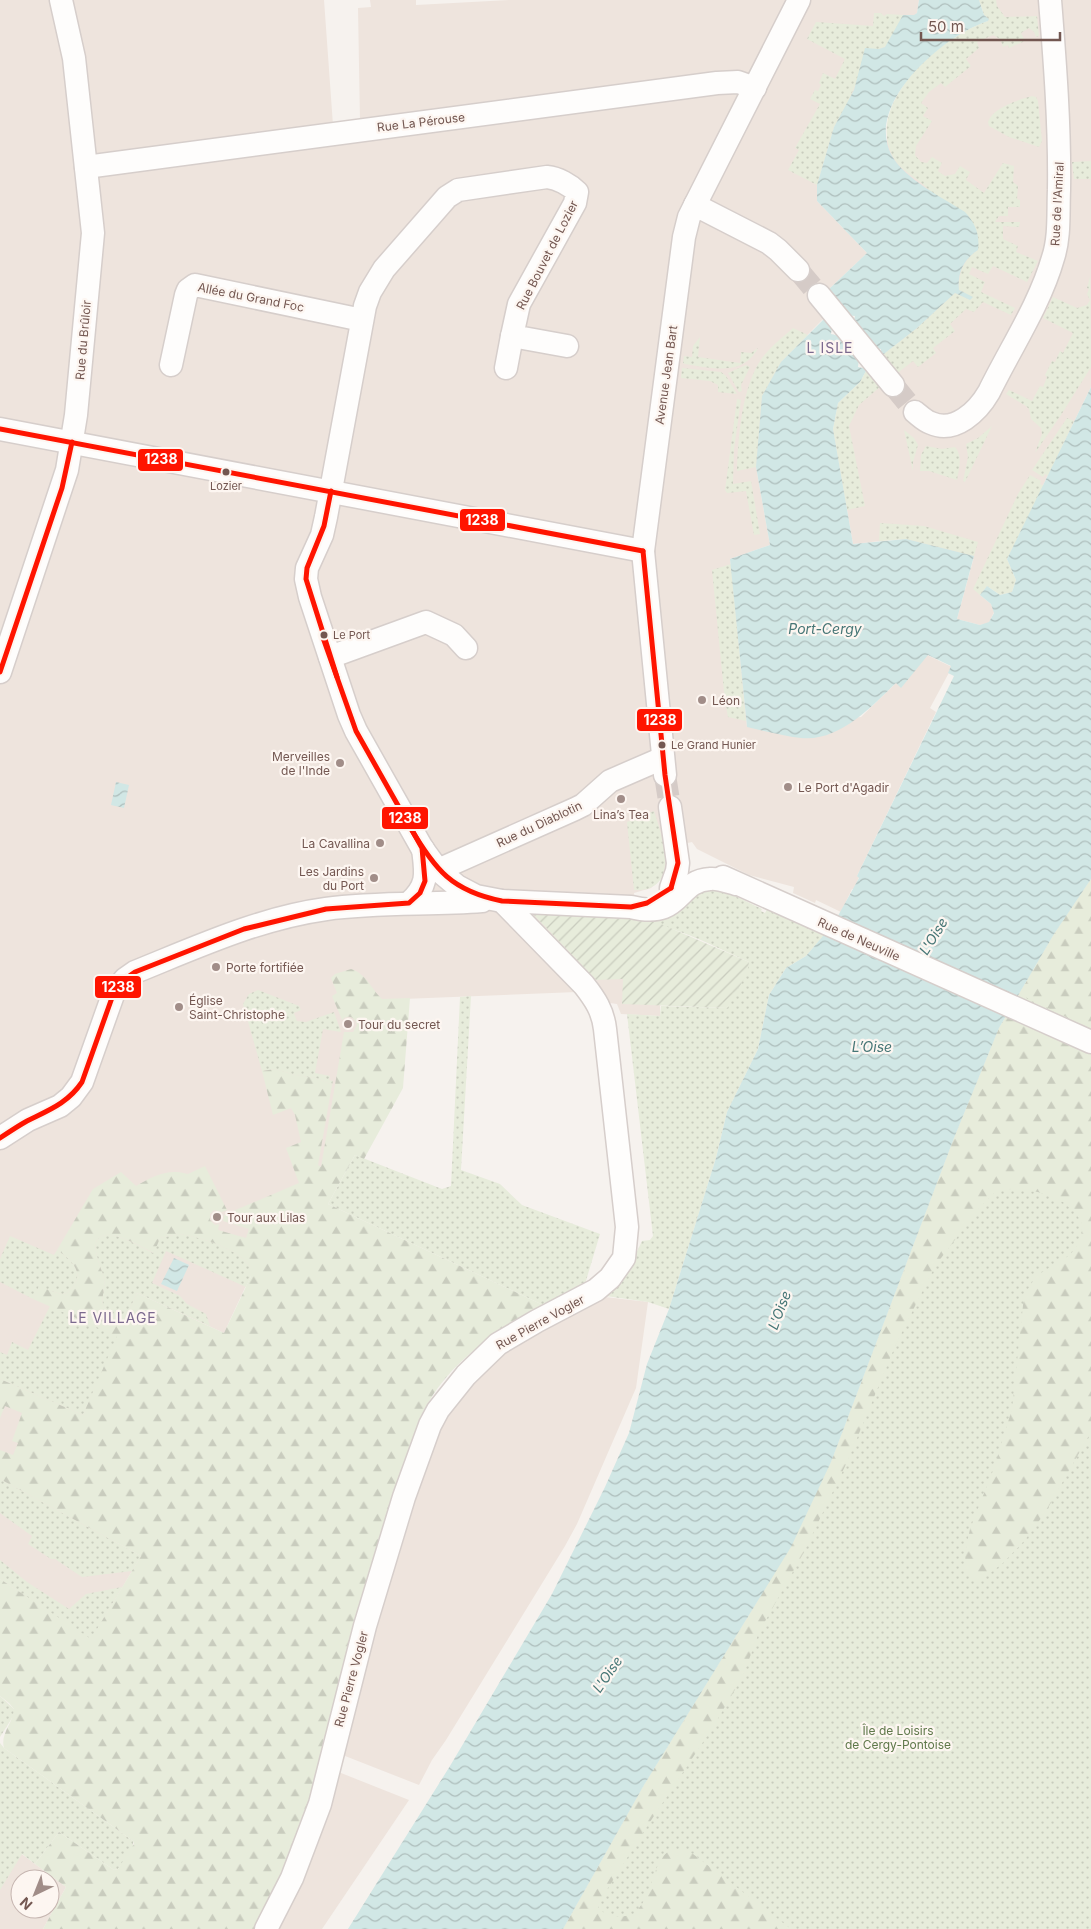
<svg xmlns="http://www.w3.org/2000/svg" width="1091" height="1929" font-family="Inter,sans-serif">
  <defs>
    <pattern id="grass-dots" width="8" height="8" patternUnits="userSpaceOnUse" patternTransform="scale(1.25)"><rect width="8" height="8" fill="#e7ecdb"/><path d="M2 2h.1M6 6h.1" fill="none" stroke="#c9ccbe" stroke-width="1.8" stroke-linecap="round"/></pattern>
    <pattern id="forest-firs" width="22" height="20" patternUnits="userSpaceOnUse" patternTransform="scale(1.25)"><rect width="22" height="20" fill="#e7ecdb"/><path d="M5 1l3.5 6h-7zM16 11l3.5 6h-7z" fill="#c9ccbe"/></pattern>
    <pattern id="garden-furrows" width="10" height="10" patternUnits="userSpaceOnUse" patternTransform="scale(1.25)"><rect width="10" height="10" fill="#e7ecdb"/><path d="M-1 1l2-2M0 10L10 0M9 11l2-2" fill="none" stroke="#c9ccbe"/></pattern>
    <pattern id="water-waves" width="16" height="10" patternUnits="userSpaceOnUse" patternTransform="scale(1.25)"><rect width="16" height="10" fill="#d1e7e5"/><path d="M0 5q4-4 8 0t8 0" fill="none" stroke="#aebebc"/></pattern>
  </defs>
  <rect width="100%" height="100%" fill="#f6f2ee"/>
  <g fill="#eee4dd" fill-rule="evenodd">
    <path d="M0 0H324L333 125 360 121 358 8 371 7 370 0H416V5L509 0H919L917 13 888 44 834 127 817 185V201L867 253 827 291 825 317 781 362 756 467 770 545 730 559 747 727 861 717 896 683 901 687 927 655 952 667 930 708 936 712 857 876 859 877 854 889H852L841 912 816 900 815 903 793 893 794 887 749 875 697 849 692 842 666 848 667 860 663 875 651 888 634 893 631 919 661 924 660 1016 621 1014 617 1004 610 1003 596 980 577 992 403 999 394 1086 268 1238 224 1333 137 1293 112 1540 141 1556 91 1640 0 1579Z"/>
    <path d="M979 0H1091V387L1007 559 980 595 991 604 994 612 989 623 980 625 957 619 974 557 899 539 853 544 833 429 899 343 886 141 988 21Z"/>
    <path d="M605 1297 648 1302 636 1388 577 1524 565 1546 446 1740 432 1760 419 1785 340 1754 395 1555 399 1556 425 1468 447 1416 463 1386 516 1342Z"/>
    <path d="M336 1771 409 1800 322 1929H273Z"/>
    <path d="M0 1838 66 1887 43 1929H0ZM20 1879H50V1909H20Z"/>
  </g>
  <g fill="url(#grass-dots)">
    <path d="M979 0H996L997 6 1005 17 1037 16 1039 36 1036 37 1034 32 1029 28 1021 33 1025 41 1009 48 1008 45 1003 47 1000 39 993 35 977 42 979 48 966 59 971 66 945 87 941 83 929 92 921 103 928 108 923 116 932 121 916 146 915 155 921 162 927 163 932 157 942 163 938 171 945 176 955 174 960 166 970 172 966 180 984 193 1003 163 1014 166 1013 182 1018 186 1017 199 1020 200V207H1008V216H999L995 222H1020L1019 227 1003 226V239L1018 246 1016 252 1038 261 1027 282 993 266 988 274 972 267 969 274 985 282 981 292 1015 308 1011 315 983 302 974 312 966 309 950 324 955 331 933 348 936 353 918 367 913 361 895 375 881 356 917 328 955 293 970 300 972 297 959 290C958 273 964 259 978 250 961 230 946 207 927 188 916 177 899 170 892 155 866 101 942 36 988 21L989 19 984 15Z"/>
    <path d="M874 13H881L884 16 887 14 903 15 888 44 885 47 879 49 858 79 848 102 834 127 817 185 788 170 799 150 795 148 820 104 810 99 815 90 818 91 821 85 819 83 823 73 835 79 845 59 807 39 816 22 873 26Z"/>
    <path d="M1032 96 1036 97 1038 101 1042 141 1039 147 1009 137 989 126 988 122C993 107 1019 100 1032 96Z"/>
    <path d="M1091 161V179H1074L1072 162Z"/>
    <path d="M1090 277 1091 367 1061 415 1035 453 1042 434 1041 428 1031 419 1029 409 1026 406 1006 394 1009 390 1032 401 1040 386 1043 387 1047 377 1045 375 1052 361 1055 362 1060 351 1063 353 1073 333 1043 318 1053 297 1077 308 1087 305 1090 300 1087 294 1089 289 1087 288Z"/>
    <path d="M793 328 808 335 781 362 762 396 756 467 737 471C738 437 742 386 762 358 770 347 783 337 793 328Z"/>
    <path d="M700 337 698 357 740 363 741 352 751 353 758 348C743 377 711 368 685 364L683 363 684 356 692 357 693 346Z"/>
    <path d="M746 365 750 367 741 385 742 391 739 392 728 373Z"/>
    <path d="M682 368 721 372 726 376 737 394 718 392V385L710 381 681 378Z"/>
    <path d="M867 369 881 386 859 405 849 426 865 506 847 510 833 429 838 403 860 382Z"/>
    <path d="M737 399 741 400 734 449 733 484 751 481 760 534 754 535 746 491 727 493 725 490Z"/>
    <path d="M1067 418 1074 421 1048 476 1045 474 1043 477 1032 470Z"/>
    <path d="M992 426 965 482 963 481 968 457 966 444 978 438Z"/>
    <path d="M904 430 914 438 918 445 913 462V471Z"/>
    <path d="M926 446 942 449 955 447C963 456 959 469 957 480L929 471H920L921 455Z"/>
    <path d="M1030 475 1041 481 1040 484 1044 486 1007 559 1016 580 1012 592 1000 595 987 586 980 595 973 589 1018 494Z"/>
    <path d="M880 523 924 526 978 542 974 556 906 539 879 541Z"/>
    <path d="M731 564 746 721 728 717 725 702 712 570Z"/>
    <path d="M654 811C660 830 678 877 650 888 646 890 639 890 634 890L627 822Z"/>
    <path d="M1091 879V1929H563L644 1785 757 1602 831 1462 954 1138 999 1028 1054 934Z"/>
    <path d="M710 889 731 894 762 909 761 911 765 913 769 906 826 933 806 956 786 968 769 995 758 1049 727 1112 716 1158 669 1309 648 1302 606 1296 614 1284 630 1266 642 1241 650 1240 653 1236 627 1014 660 1016 661 1006 727 1008 749 962C711 945 678 927 637 920L638 917Z"/>
    <path d="M258 990 299 1006 301 1010 294 1013 297 1021 306 1022 334 1012 341 1032 323 1029 315 1073 330 1076 329 1080 333 1081 332 1085 316 1078 295 1075 275 1069 262 1071 243 1004 249 994Z"/>
    <path d="M471 996 461 1170 500 1184 522 1205 600 1234 585 1284 543 1305 328 1204 355 1155 442 1189 451 1186 460 997Z"/>
    <path d="M178 1234C199 1236 240 1249 251 1268V1276L246 1287 166 1251 152 1283 180 1296 187 1304 206 1314 210 1326 137 1293 123 1324C116 1321 109 1317 105 1310 99 1300 106 1289 104 1279 102 1267 85 1238 106 1235 118 1233 142 1248 153 1253L160 1238Z"/>
    <path d="M10 1236 54 1255 57 1250C70 1258 86 1273 72 1288 70 1291 66 1294 62 1294 55 1293 46 1289 39 1287L33 1299 0 1282V1259Z"/>
    <path d="M50 1306 118 1336 83 1415 0 1379V1352L7 1355 12 1342 28 1350Z"/>
    <path d="M0 1479 141 1556 132 1571 82 1577 55 1559H51L28 1544 32 1536 0 1513Z"/>
    <path d="M0 1560 27 1582 69 1609 86 1594 122 1587 91 1640 0 1579Z"/>
    <path d="M0 1696 14 1709V1715L0 1737Z"/>
    <path d="M0 1743 4 1748 133 1841V1848L118 1869 114 1870 59 1832 35 1864 22 1854 0 1890Z"/>
  </g>
  <g fill="url(#forest-firs)" fill-rule="evenodd">
    <path d="M1091 879V1029L1019 994 1054 934Z"/>
    <path d="M351 969C367 974 371 989 382 999L410 998 403 1088 364 1159 355 1155 328 1204 543 1305C504 1327 464 1352 437 1389 431 1397 426 1407 421 1416L315 1790 282 1880 258 1929H43L66 1887 35 1864 59 1832 114 1870 118 1869 134 1844 133 1841 4 1748C0 1734 13 1723 14 1709L9 1703 0 1696V1579L91 1639 141 1556 0 1479V1450L13 1455 18 1443 12 1441 22 1413 5 1406 0 1418V1379L83 1415 117 1336 33 1299 39 1286C46 1289 55 1293 62 1294 66 1294 70 1291 72 1288 86 1273 70 1258 57 1250L93 1189 121 1172 136 1186C153 1176 168 1168 188 1174L205 1166 227 1210 222 1212 214 1210 210 1214V1220L215 1225 219 1224 218 1230 246 1238 249 1229 223 1221 224 1215 299 1183 286 1148 301 1142 295 1115 291 1108 273 1115 262 1071 275 1069 295 1075 316 1078 332 1085 318 1165 321 1167 344 1032H353L357 1025C355 1017 348 1014 342 1020L332 996 337 993 331 978 335 974ZM178 1234C199 1236 240 1249 251 1268V1276L224 1333 137 1293 123 1324C116 1321 109 1317 105 1310 99 1300 106 1289 104 1279 102 1267 85 1238 106 1235 118 1233 143 1248 154 1253L160 1238Z"/>
    <path d="M1008 1014 1091 1051V1432L1045 1513 1024 1541 1003 1563 981 1580 973 1579 966 1573 965 1553 970 1529 994 1468 1012 1409 1024 1296 1036 1276 1070 1255 1079 1243 1082 1232 1081 1221 1074 1211 1063 1202 1038 1192 1012 1189 997 1190 980 1207 935 1266 896 1344 848 1460 804 1552 759 1632 743 1676 713 1727 646 1828 603 1896 598 1907C608 1919 619 1917 633 1915 637 1910 642 1905 645 1899 657 1877 657 1835 693 1854L791 1929H563L644 1785 757 1602 831 1462 954 1138 999 1028Z"/>
  </g>
  <path fill="url(#garden-furrows)" d="M534 913 610 915 661 924 749 962 747 974 727 1008 622 1004 623 979 596 980 533 914Z"/>
  <g fill="url(#water-waves)" fill-rule="evenodd">
    <path d="M919 0H979L984 15 989 19 988 21C944 35 863 104 892 156 905 179 943 198 965 212 975 223 980 234 978 250 964 259 957 273 959 290L973 297 970 300 955 293 917 328 880 357 881 349 873 348 859 359 858 367 867 369 860 382 838 403 833 429 853 544 906 539 974 556 957 619 980 625 989 622 994 613 991 604 980 595 987 586 1000 595 1012 592 1016 580 1007 559 1091 387V879L1054 934 999 1028 954 1138 831 1462 791 1547 644 1785 563 1929H348L450 1766 552 1594 605 1487 629 1433 647 1364 669 1309 716 1158 727 1112 758 1049 769 995 786 968 806 956 834 923 859 878 857 876 954 676 948 673 951 666 928 655 901 688 896 683C871 707 839 742 801 738 783 736 765 731 747 727L730 559 770 545 756 467 762 396 781 362 825 318 827 291 867 253 817 201V185L834 127 854 90 865 48 879 49 885 47 903 15H914L917 13ZM846 315 855 316 853 324 839 336 831 334 832 327Z"/>
    <path d="M116 782 129 785 124 808 111 805Z"/>
    <path d="M174 1258 189 1265 177 1291 161 1284Z"/>
  </g>
  <g fill="none" stroke-linecap="round" stroke-linejoin="round">
    <g stroke="#d5cbc7" stroke-width="22" stroke-dasharray="22 11" stroke-linecap="butt">
      <path d="M798 270 819 295"/>
      <path d="M893 385 915 412"/>
      <path d="M665 775 670 807"/>
    </g>
    <defs>
      <g id="minor">
        <path d="M86 167 717 83 738 82 755 88"/>
        <path d="M695 205 769 243 778 250 798 270"/>
        <path d="M819 295 893 385"/>
        <path d="M567 346 512 336 519 304 575 203 577 192C570 185 558 178 547 177L458 190 447 197 384 269 370 292 365 306 326 517 322 535 307 568 306 579 310 597 349 715 356 731 422 848 438 870 457 886 476 896 502 901 631 907C683 920 675 881 710 879 718 878 728 882 736 884"/>
        <path d="M171 365 186 295 188 290 195 285 362 320"/>
        <path d="M506 368 512 336"/>
        <path d="M915 412C920 416 925 421 931 423 955 434 978 411 989 392 1010 349 1040 304 1053 258 1060 237 1058 213 1059 190 1060 127 1055 63 1050 0"/>
        <path d="M0 429 643 551"/>
        <path d="M330 657 426 622 454 635 466 648"/>
        <path d="M0 672 67 470 76 415 93 233 74 58 61 0"/>
        <path d="M665 775 643 551 684 237 689 217 695 205 799 0"/>
        <path d="M670 807 678 863 677 871 671 888"/>
        <path d="M438 870 575 809 583 805 610 781 663 758"/>
        <path d="M723 877 1091 1042"/>
        <path d="M409 903C429 885 426 873 423 849"/>
        <path d="M0 1138 28 1120 60 1106 71 1097 82 1082 114 992 125 979 135 972C197 947 260 918 326 909 378 902 430 905 482 901"/>
        <path d="M266 1929 292 1878 320 1804 365 1626 404 1497 430 1425 438 1410 466 1375 498 1344 537 1321 596 1290 610 1278 624 1258 627 1227 605 1029C603 1011 595 999 584 985L502 901"/>
      </g>
    </defs>
    <use href="#minor" stroke="#d6cecb" stroke-width="25"/>
    <use href="#minor" stroke="#fefdfc" stroke-width="22"/>
    <defs>
      <g id="bus-1">
        <path d="M0 429 643 551"/>
        <path d="M331 491 324 526 307 568 306 579 337 677"/>
        <path d="M643 551 665 775 678 863 671 888"/>
        <path d="M0 672 62 488 72 442"/>
        <path d="M410 827C435 870 452 891 502 901L631 907 647 903 671 888"/>
        <path d="M0 1138C9 1132 18 1126 27 1121 49 1110 68 1103 82 1082L114 992 125 979 135 972 244 929 326 909 409 903 420 893 425 881 422 848 356 731 322 635"/>
      </g>
    </defs>
    <use href="#bus-1" stroke="#fdf6f1" stroke-width="9"/>
    <use href="#bus-1" stroke="#ff1400" stroke-width="5"/>
  </g>
  <g fill="#735751" stroke="#fdf6f1" stroke-width="2">
    <circle cx="226" cy="472" r="4.5"/>
    <circle cx="324" cy="635" r="4.5"/>
    <circle cx="662" cy="745" r="4.5"/>
  </g>
  <g fill="#a18d88" stroke="#fdf6f1" stroke-width="2">
    <circle cx="702" cy="700" r="5"/>
    <circle cx="340" cy="763" r="5"/>
    <circle cx="788" cy="787" r="5"/>
    <circle cx="621" cy="799" r="5"/>
    <circle cx="380" cy="843" r="5"/>
    <circle cx="374" cy="878" r="5"/>
    <circle cx="216" cy="967" r="5"/>
    <circle cx="179" cy="1007" r="5"/>
    <circle cx="348" cy="1024" r="5"/>
    <circle cx="217" cy="1217" r="5"/>
  </g>
  <g text-anchor="middle" dominant-baseline="central" stroke-width="4.5" stroke-linejoin="round" paint-order="stroke">
    <g font-size="11" fill="#735751" stroke="#fdf6f1" text-anchor="start">
      <text x="226" y="486" text-anchor="middle">Lozier</text>
      <text x="333" y="635">Le Port</text>
      <text x="671" y="745">Le Grand Hunier</text>
    </g>
    <g font-size="12" fill="#735751" stroke="#fdf6f1">
      <text transform="translate(421 122) rotate(-7)">Rue La Pérouse</text>
      <text transform="translate(1057 204) rotate(-87)">Rue de l'Amiral</text>
      <text transform="translate(547 255) rotate(-63)">Rue Bouvet de Lozier</text>
      <text transform="translate(251 297) rotate(11)">Allée du Grand Foc</text>
      <text transform="translate(83 340) rotate(-85)">Rue du Brûloir</text>
      <text transform="translate(666 375) rotate(-82)">Avenue Jean Bart</text>
      <text transform="translate(539 824) rotate(-25)">Rue du Diablotin</text>
      <text transform="translate(859 939) rotate(24)">Rue de Neuville</text>
      <text transform="translate(540 1322) rotate(-29)">Rue Pierre Vogler</text>
      <text transform="translate(351 1679) rotate(-75)">Rue Pierre Vogler</text>
    </g>
    <g font-size="12" fill="#735751" stroke="#fdf6f1" text-anchor="start">
      <text x="712" y="700">Léon</text>
      <text x="330" y="756" text-anchor="end">Merveilles<tspan x="330" dy="14">de l'Inde</tspan></text>
      <text x="798" y="787">Le Port d'Agadir</text>
      <text x="621" y="814" text-anchor="middle">Lina’s Tea</text>
      <text x="370" y="843" text-anchor="end">La Cavallina</text>
      <text x="364" y="871" text-anchor="end">Les Jardins<tspan x="364" dy="14">du Port</tspan></text>
      <text x="226" y="967">Porte fortifiée</text>
      <text x="189" y="1000">Église<tspan x="189" dy="14">Saint-Christophe</tspan></text>
      <text x="358" y="1024">Tour du secret</text>
      <text x="227" y="1217">Tour aux Lilas</text>
    </g>
    <g font-size="12" fill="#5f784a" stroke="#fdf6f1">
      <text x="898" y="1730">Île de Loisirs<tspan x="898" dy="14">de Cergy-Pontoise</tspan></text>
    </g>
    <g font-size="14" letter-spacing="1" fill="#7b698e" stroke="#fdf6f1">
      <text x="830" y="347">L ISLE</text>
      <text x="113" y="1317">LE VILLAGE</text>
    </g>
    <g font-size="14" font-style="italic" fill="#467676" stroke="#fdf6f1">
      <text x="825" y="628">Port-Cergy</text>
      <text transform="translate(933 936) rotate(-58)">L'Oise</text>
      <text x="872" y="1046">L’Oise</text>
      <text transform="translate(779 1310) rotate(-69)">L'Oise</text>
      <text transform="translate(607 1674) rotate(-55)">L'Oise</text>
    </g>
  </g>
  <g stroke="#fdf6f1" stroke-width="2">
    <rect x="137" y="448" width="47" height="24" rx="5" fill="#ff1400"/>
    <rect x="459" y="508" width="47" height="24" rx="5" fill="#ff1400"/>
    <rect x="636" y="708" width="47" height="24" rx="5" fill="#ff1400"/>
    <rect x="381" y="806" width="48" height="24" rx="5" fill="#ff1400"/>
    <rect x="94" y="975" width="48" height="24" rx="5" fill="#ff1400"/>
  </g>
  <g font-size="14" text-anchor="middle" font-weight="bold" fill="#fff">
    <text x="161" y="464">1238</text>
    <text x="482" y="525">1238</text>
    <text x="660" y="725">1238</text>
    <text x="405" y="823">1238</text>
    <text x="118" y="992">1238</text>
  </g>
  <g transform="translate(35 1894) rotate(223)"><circle r="24" fill="#fdf6f1" stroke="#c6b6b1"/>
  <path d="M0-4L9 19L0 12L-9 19Z" fill="#a18d88"/>
  <text y="-8" font-size="14" font-weight="bold" text-anchor="middle" fill="#735751">N</text>
  </g>
  <path d="M921 32v8h139v-8" fill="none" stroke="#735751" stroke-width="2.5"/>
  <text x="928" y="32" font-size="15" fill="#735751" stroke="#fdf6f1" stroke-width="4" paint-order="stroke">50 m</text>
</svg>
